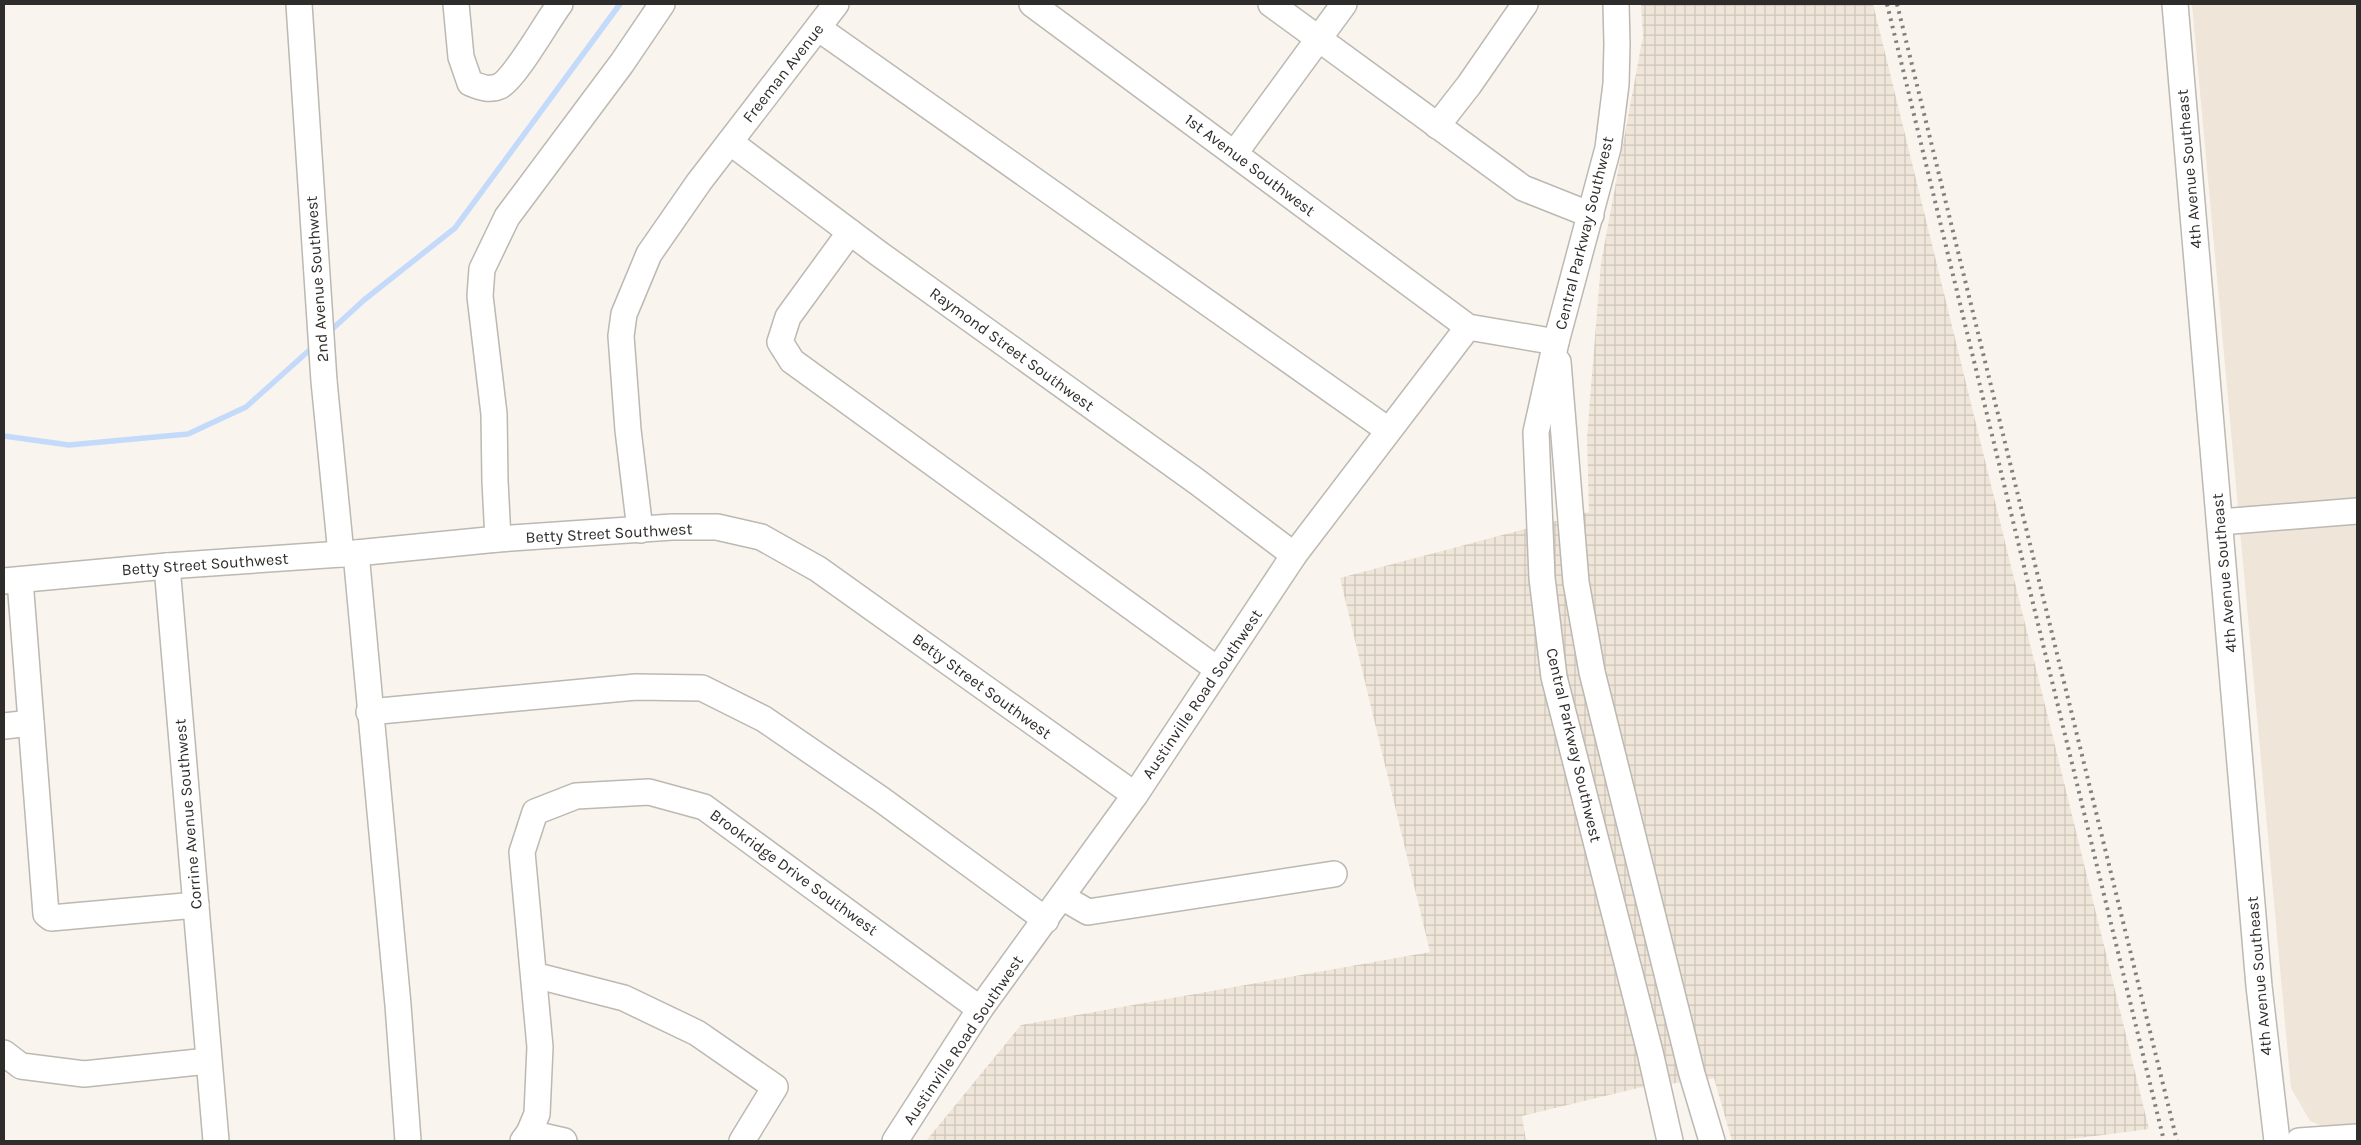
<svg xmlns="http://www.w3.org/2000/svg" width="2361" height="1145" font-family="Karla,sans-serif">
  <defs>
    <pattern id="industrial-grid" width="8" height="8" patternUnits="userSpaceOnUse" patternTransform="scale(1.25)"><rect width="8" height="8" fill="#efe5d9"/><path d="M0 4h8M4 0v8" fill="none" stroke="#cdc5ba"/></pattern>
  </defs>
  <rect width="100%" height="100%" fill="#f9f4ed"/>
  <path fill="#efe5d9" d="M2192 4H2357V1125L2327 1128 2310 1121 2291 1088Z"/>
  <path fill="url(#industrial-grid)" d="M1641 4H1873L2149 1129 2056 1141H1732L1714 1078 1638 1088 1522 1116 1526 1141H926L1021 1025 1430 952 1340 578 1589 512 1587 437 1601 263 1643 36Z"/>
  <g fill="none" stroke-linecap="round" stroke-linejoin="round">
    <g stroke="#c4dafb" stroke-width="5.5">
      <path d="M328 333 364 300 455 228 620 4"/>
      <path d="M4 436 69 445 188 434 246 407 314 346"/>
    </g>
    <defs>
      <g id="minor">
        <path d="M299 4 324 381 341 554"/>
        <path d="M456 4 461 57 470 83C480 87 489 91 500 86 516 77 547 21 560 4"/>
        <path d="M1032 4 1468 327 1556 342"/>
        <path d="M1271 4 1523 188 1591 215"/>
        <path d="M1616 4 1617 44 1616 84 1608 148 1556 342 1536 432 1542 578 1554 677 1650 1052 1670 1141"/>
        <path d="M2175 4 2259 986 2277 1141"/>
        <path d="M818 28 1388 430"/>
        <path d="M1437 126 1469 85 1525 4"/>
        <path d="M730 142 878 253 1196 481 1294 555"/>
        <path d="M1235 153 1344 4"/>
        <path d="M850 232 788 317 780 342 792 361 1217 669"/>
        <path d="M1558 362 1576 582 1592 672 1692 1074 1712 1141"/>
        <path d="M2220 522 2357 511"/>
        <path d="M640 530 628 430 621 336 624 314 649 254 699 182 836 4"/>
        <path d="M498 539 495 481 494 414 480 296 482 269 507 217 622 63 662 4"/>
        <path d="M356 553 398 1005 408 1141"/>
        <path d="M167 566 216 1141"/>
        <path d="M20 580 46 914 51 918 196 905"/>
        <path d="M4 581 167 566 356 553 498 539 672 527H717L761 537 818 569 1135 795"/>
        <path d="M369 712 636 687 702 688 764 719 882 800 1046 920"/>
        <path d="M4 726 31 723"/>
        <path d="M1062 897 1088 912 1334 874"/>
        <path d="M534 975 624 998 697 1033 775 1087 742 1141"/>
        <path d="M4 1053 21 1066 84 1074 208 1061"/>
        <path d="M529 1133 564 1141"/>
        <path d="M523 1141 529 1133 537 1114 540 1047 522 852 535 812 576 796 649 792 704 807 980 1009"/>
        <path d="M895 1141 980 1009 1135 795 1294 555 1468 327"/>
        <path d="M2299 1141 2357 1137"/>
      </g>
    </defs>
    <use href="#minor" stroke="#bcb8b2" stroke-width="28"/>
    <use href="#minor" stroke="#fff" stroke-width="25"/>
    <g stroke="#83807c" stroke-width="4" stroke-dasharray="2.5 5" stroke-linecap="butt">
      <path d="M1887 4 2164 1141"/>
      <path d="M1897 4 2177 1141"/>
    </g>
  </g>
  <g text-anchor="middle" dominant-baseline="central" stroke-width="4" stroke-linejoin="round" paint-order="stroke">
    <g font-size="16" fill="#2f2d2b" stroke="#fff">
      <text transform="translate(783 73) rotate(-52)">Freeman Avenue</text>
      <text transform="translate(1250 165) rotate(37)">1st Avenue Southwest</text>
      <text transform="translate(2189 169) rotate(-95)">4th Avenue Southeast</text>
      <text transform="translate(1584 233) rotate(-76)">Central Parkway Southwest</text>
      <text transform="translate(317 279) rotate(-94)">2nd Avenue Southwest</text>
      <text transform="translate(1012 349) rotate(36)">Raymond Street Southwest</text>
      <text transform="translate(609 533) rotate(-3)">Betty Street Southwest</text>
      <text transform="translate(205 564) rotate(-4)">Betty Street Southwest</text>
      <text transform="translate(2224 573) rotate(-95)">4th Avenue Southeast</text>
      <text transform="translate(982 686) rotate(36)">Betty Street Southwest</text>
      <text transform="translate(1202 694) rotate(-56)">Austinville Road Southwest</text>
      <text transform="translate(1574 745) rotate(77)">Central Parkway Southwest</text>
      <text transform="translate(188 814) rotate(-95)">Corrine Avenue Southwest</text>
      <text transform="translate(794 872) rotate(36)">Brookridge Drive Southwest</text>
      <text transform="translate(2259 976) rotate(-95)">4th Avenue Southeast</text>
      <text transform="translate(963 1040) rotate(-56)">Austinville Road Southwest</text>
    </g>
  </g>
  <rect width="2361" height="1145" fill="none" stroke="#2f2d2b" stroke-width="10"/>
</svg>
